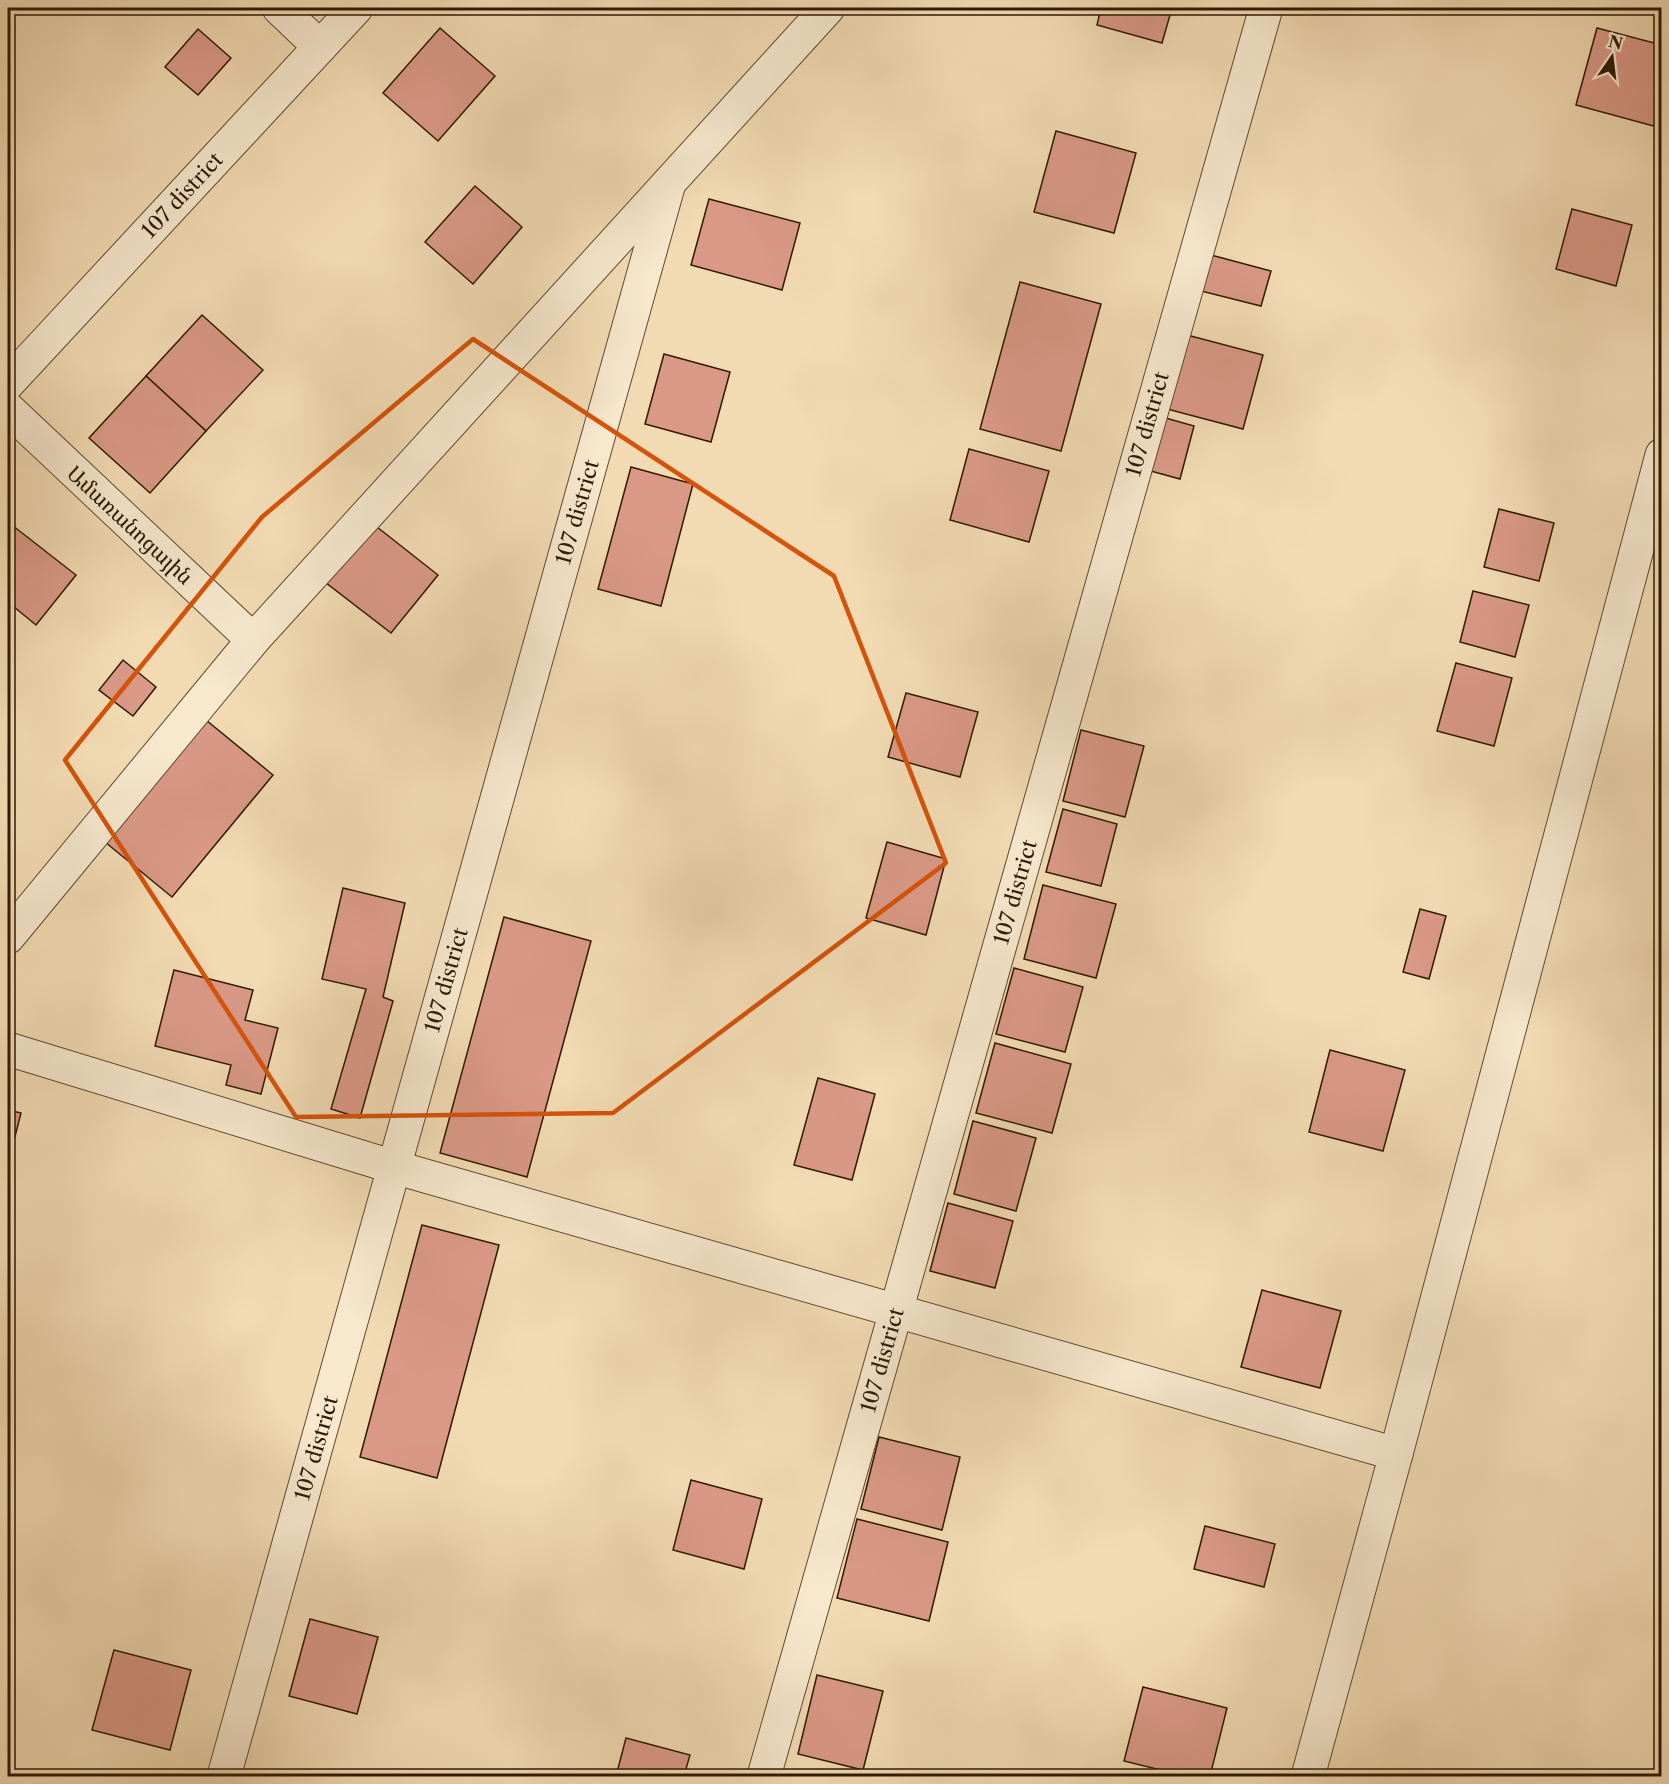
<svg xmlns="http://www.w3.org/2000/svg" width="1669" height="1784" font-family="'Libre Caslon Text','Noto Serif Armenian',serif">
  <rect width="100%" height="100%" fill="#f2dbb3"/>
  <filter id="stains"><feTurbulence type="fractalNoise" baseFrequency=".00333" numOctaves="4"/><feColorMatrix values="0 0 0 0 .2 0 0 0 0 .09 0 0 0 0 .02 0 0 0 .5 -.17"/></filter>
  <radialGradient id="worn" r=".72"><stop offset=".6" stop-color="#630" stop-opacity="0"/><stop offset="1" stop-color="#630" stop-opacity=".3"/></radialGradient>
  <g fill="#da9987" stroke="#2e1a03" stroke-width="1.5">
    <path d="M1101 8H1172L1162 43 1097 25Z"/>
    <path d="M440 28 495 76 438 141 383 93Z"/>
    <path d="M1597 28 1662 45 1661 128 1576 105Z"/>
    <path d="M198 29 231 58 198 95 165 67Z"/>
    <path d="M1056 131 1136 153 1114 233 1034 212Z"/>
    <path d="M475 186 522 227 473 284 425 242Z"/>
    <path d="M709 199 800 223 782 290 691 265Z"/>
    <path d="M1572 209 1632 225 1616 286 1556 269Z"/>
    <path d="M1211 255 1271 271 1261 306 1201 291Z"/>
    <path d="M1020 282 1101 304 1061 451 980 429Z"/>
    <path d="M202 315 263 370 206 431 146 376Z"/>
    <path d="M1187 335 1263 355 1243 429 1167 409Z"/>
    <path d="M664 354 730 372 711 442 645 424Z"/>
    <path d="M146 376 206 431 150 493 89 438Z"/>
    <path d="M1162 417 1194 426 1180 479 1147 470Z"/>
    <path d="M969 449 1049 471 1029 542 950 520Z"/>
    <path d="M631 467 693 484 661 606 598 589Z"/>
    <path d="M1499 509 1554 523 1539 581 1484 567Z"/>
    <path d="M8 522 76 575 36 625 8 602Z"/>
    <path d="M372 523 438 575 391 633 325 582Z"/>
    <path d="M1473 591 1529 605 1515 657 1460 642Z"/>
    <path d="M123 660 156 687 133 716 99 690Z"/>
    <path d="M1456 663 1512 678 1494 746 1437 731Z"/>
    <path d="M906 693 978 712 960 777 888 757Z"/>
    <path d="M206 720 273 775 172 897 105 842Z"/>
    <path d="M1081 730 1144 746 1125 817 1063 801Z"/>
    <path d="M1063 809 1117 824 1101 886 1046 872Z"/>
    <path d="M887 842 946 859 926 935 866 918Z"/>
    <path d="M1043 885 1116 904 1096 978 1024 959Z"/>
    <path d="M343 888 405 903 383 997 393 1001 360 1118 331 1109 366 989 322 979Z"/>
    <path d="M1420 909 1446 916 1429 979 1403 972Z"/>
    <path d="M504 917 591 941 527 1177 440 1153Z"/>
    <path d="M1014 968 1083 987 1065 1052 996 1034Z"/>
    <path d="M174 970 253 990 245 1020 278 1028 261 1094 226 1085 231 1065 155 1046Z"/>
    <path d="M995 1043 1071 1064 1052 1133 976 1113Z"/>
    <path d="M1330 1050 1405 1070 1383 1151 1309 1132Z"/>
    <path d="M818 1078 875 1094 852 1180 794 1165Z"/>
    <path d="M8 1110 21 1113 8 1164Z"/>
    <path d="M973 1121 1036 1138 1016 1211 954 1194Z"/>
    <path d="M948 1203 1013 1221 995 1288 930 1271Z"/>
    <path d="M422 1225 499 1245 437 1478 360 1457Z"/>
    <path d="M1262 1290 1341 1311 1320 1388 1241 1367Z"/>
    <path d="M879 1437 960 1457 942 1530 861 1509Z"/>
    <path d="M691 1480 762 1499 744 1569 673 1550Z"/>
    <path d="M857 1519 948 1542 929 1621 837 1598Z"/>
    <path d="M1205 1526 1275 1544 1264 1587 1194 1569Z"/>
    <path d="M310 1619 378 1637 357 1714 289 1696Z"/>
    <path d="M114 1650 191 1670 170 1750 92 1730Z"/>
    <path d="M817 1675 883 1691 863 1770 798 1754Z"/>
    <path d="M1143 1687 1227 1708 1210 1776H1185L1124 1761Z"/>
    <path d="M626 1738 690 1755 684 1776H616Z"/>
  </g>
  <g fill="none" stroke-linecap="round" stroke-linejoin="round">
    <defs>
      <g id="street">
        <path d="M279 8 320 47"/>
        <path d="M8 383 356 8"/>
        <path d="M8 409 253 640"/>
        <path d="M8 937 253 640 828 8"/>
        <path d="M8 1049 394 1167 1396 1454"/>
        <path d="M224 1776 669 183"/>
        <path d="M764 1776 1266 8"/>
        <path d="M1308 1776 1396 1454 1662 455"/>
      </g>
    </defs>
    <use href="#street" stroke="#5f4a2f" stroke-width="35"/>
    <use href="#street" stroke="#f7e8ce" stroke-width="33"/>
  </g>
  <path fill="none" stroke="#d5530b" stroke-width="4.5" stroke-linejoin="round" d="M473 339 834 576 946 863 613 1113 296 1117 65 760 262 517Z"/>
  <g text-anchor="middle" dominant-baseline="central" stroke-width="4.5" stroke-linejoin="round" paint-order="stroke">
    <g font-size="21" fill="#2e1a03" stroke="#f7e8ce">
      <text transform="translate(182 195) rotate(-47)">107 district</text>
      <text transform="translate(1147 424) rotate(-74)">107 district</text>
      <text transform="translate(577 512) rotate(-74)">107 district</text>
      <text transform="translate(130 525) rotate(43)">Ամառանոցային</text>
      <text transform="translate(1015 892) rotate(-74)">107 district</text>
      <text transform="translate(446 980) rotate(-74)">107 district</text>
      <text transform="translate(882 1360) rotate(-74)">107 district</text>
      <text transform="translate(316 1448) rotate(-74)">107 district</text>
    </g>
  </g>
  <rect width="1669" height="1784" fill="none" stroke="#f2dbb3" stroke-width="30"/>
  <rect x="9" y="9" width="1651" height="1766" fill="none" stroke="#2e1a03" stroke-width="3"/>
  <rect x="15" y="15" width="1639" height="1754" fill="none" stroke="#2e1a03" stroke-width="1.5"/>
  <g transform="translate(1612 57) rotate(14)" stroke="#f7e8ce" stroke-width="4.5" paint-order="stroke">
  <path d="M0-4.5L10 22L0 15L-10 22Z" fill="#2e1a03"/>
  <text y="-9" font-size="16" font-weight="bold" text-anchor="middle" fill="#2e1a03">N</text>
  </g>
  <rect width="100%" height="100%" filter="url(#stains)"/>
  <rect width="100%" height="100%" fill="url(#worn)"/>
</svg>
